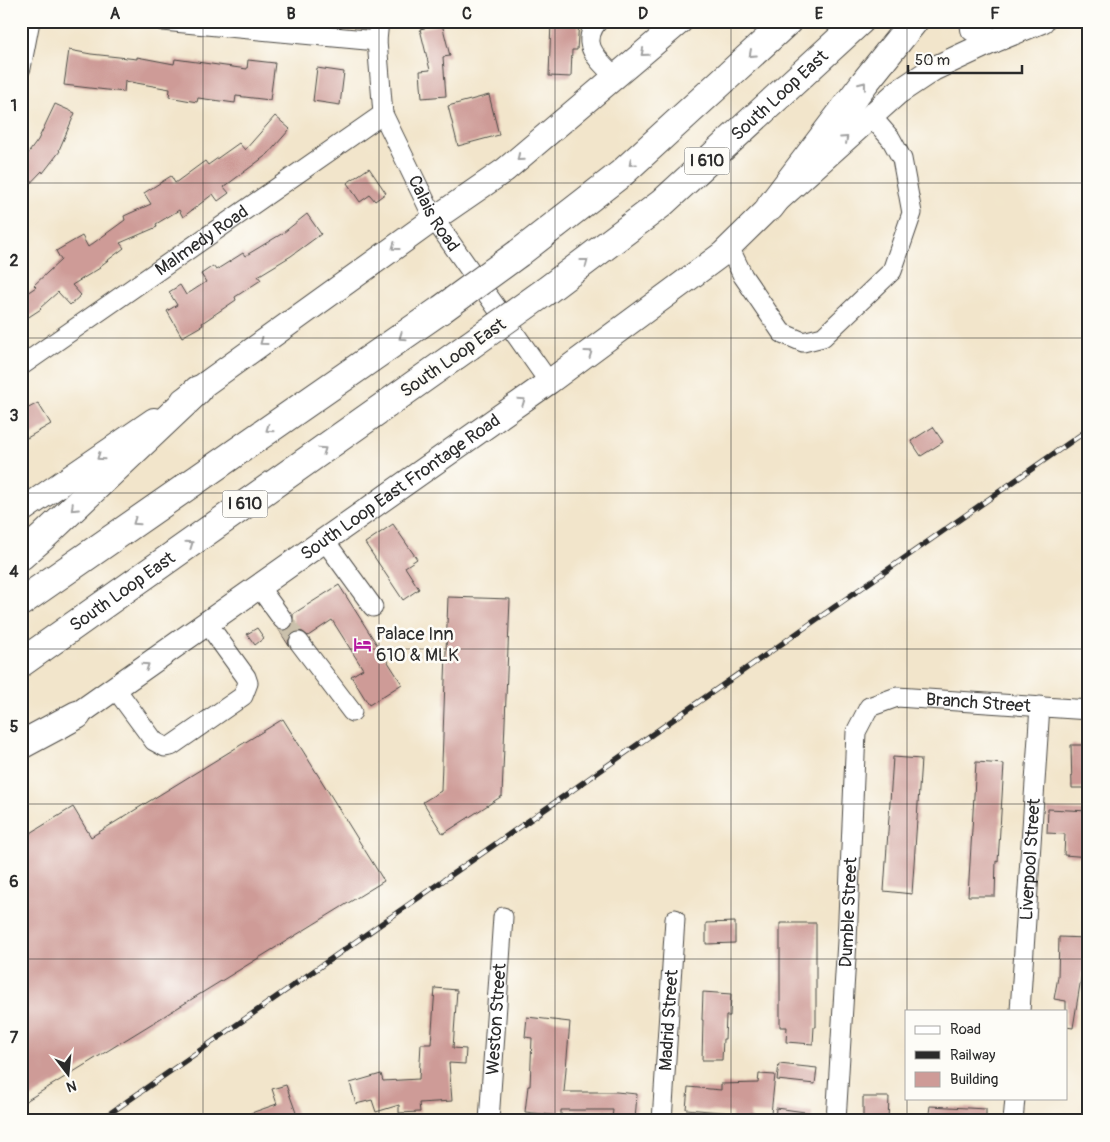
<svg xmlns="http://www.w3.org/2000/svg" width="1110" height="1142" font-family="Pangolin,sans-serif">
  <rect width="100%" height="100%" fill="#fdfcf7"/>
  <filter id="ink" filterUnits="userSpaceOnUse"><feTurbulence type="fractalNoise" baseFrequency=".02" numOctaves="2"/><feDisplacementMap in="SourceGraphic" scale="10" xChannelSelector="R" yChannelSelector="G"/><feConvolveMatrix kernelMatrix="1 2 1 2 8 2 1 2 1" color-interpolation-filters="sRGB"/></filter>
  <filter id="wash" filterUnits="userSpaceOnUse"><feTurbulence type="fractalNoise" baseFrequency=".0096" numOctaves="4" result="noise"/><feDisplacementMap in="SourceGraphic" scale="20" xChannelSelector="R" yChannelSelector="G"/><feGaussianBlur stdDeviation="1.12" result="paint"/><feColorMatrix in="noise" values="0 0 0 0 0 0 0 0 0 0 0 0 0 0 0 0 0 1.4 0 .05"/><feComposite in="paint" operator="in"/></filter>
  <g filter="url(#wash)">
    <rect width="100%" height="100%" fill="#f2e5cb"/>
    <g id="blocks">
      <g fill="#ce9b97">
        <path d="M551 21H579L577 50H572L571 77 549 76Z"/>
        <path d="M442 24 450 56 443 57 446 96 422 98 420 71 430 70 420 29Z"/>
        <path d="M69 50 91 54 137 59V57L174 64 175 59 247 69 248 60 275 63 270 100 236 96 235 103 198 98 197 102 169 97 170 89 125 81 124 92 64 85Z"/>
        <path d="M317 68 344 72 340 105 313 101Z"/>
        <path d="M489 95 499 135 458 146 448 106Z"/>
        <path d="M55 104 75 113 59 150 60 151 43 173 42 171 21 193V163L38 140Z"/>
        <path d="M275 116 290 129 268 154 224 187 229 193 218 201 213 194 183 217 179 210 156 224 157 227 120 243 124 248 99 267 100 268 72 285 81 295 70 305 58 292 40 308 41 309 21 322V297L36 287 34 285 61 260 56 251 82 236 88 247 125 220 124 216 151 204 144 193 171 176 175 183 205 161 208 165 239 143 245 150Z"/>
        <path d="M369 168 386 193 375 201 370 195 360 202 347 183Z"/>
        <path d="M307 214 321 234 291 256 258 276 261 280 235 297 236 300 202 323 203 325 182 337 167 311 177 305 169 292 180 285 186 295 206 282 201 274 213 266 216 270 243 253 245 256 283 233Z"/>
        <path d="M38 403 51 424 27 438 21 427V412Z"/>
        <path d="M933 427 943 442 921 456 911 441Z"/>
        <path d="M393 524 417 559 405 567 419 589 403 600 365 543Z"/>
        <path d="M339 585 402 684 369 705 351 676 363 669 332 620 308 636 303 632 298 631 293 633 288 638 289 646 279 630 285 631 290 629 293 624V614Z"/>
        <path d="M448 597 510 599 502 796 443 834 423 802 441 791Z"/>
        <path d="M257 628 264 638 255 645 247 634Z"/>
        <path d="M283 719 384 881 21 1104V839L73 807 91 837Z"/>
        <path d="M1071 745H1089V788H1072Z"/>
        <path d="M893 757 921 759 912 894 884 891Z"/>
        <path d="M976 762 1004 764 998 862 996 861 995 896H968Z"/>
        <path d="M1048 809 1089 811V857L1064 855 1065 834 1047 833Z"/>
        <path d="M735 922V943L706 944V923Z"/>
        <path d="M780 923H816V1027H814L813 1044 786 1042 787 1027H780Z"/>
        <path d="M1059 937 1086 938 1085 972H1082L1073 1028 1066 1027V1001L1054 999 1058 977Z"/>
        <path d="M435 988 457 990 453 1048 466 1049 465 1064 449 1063 452 1101 419 1103 420 1112 399 1113V1105L376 1112 372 1100 356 1104 350 1083 381 1074 383 1081 419 1079 421 1044H431Z"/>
        <path d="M703 992 731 994 730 1016H726L725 1039H723L722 1060H702L703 1020H702Z"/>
        <path d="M527 1017 570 1022 564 1092H616L637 1094 635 1120 612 1118 613 1110H561V1116L525 1112 528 1086H530L532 1038 525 1037Z"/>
        <path d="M779 1064 817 1068 815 1084 777 1080Z"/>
        <path d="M759 1074 775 1075 771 1114 750 1113 751 1121H732V1113L686 1109 688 1087 721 1090V1084L758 1083Z"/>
        <path d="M286 1085 299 1121H234V1119L277 1104 272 1089Z"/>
        <path d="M863 1097H889L888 1121H863Z"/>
        <path d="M930 1106 986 1109V1121H928Z"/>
        <path d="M776 1108 812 1113V1121H775Z"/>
      </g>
    </g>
  </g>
  <g filter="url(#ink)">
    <use href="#blocks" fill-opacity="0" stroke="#494743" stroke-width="1"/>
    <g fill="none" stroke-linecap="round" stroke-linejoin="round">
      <path stroke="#cac0ab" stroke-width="19" stroke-dasharray="19 9" stroke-linecap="butt" d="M283 620 299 642"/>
      <defs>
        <g id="minor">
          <path d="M163 21 377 41"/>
          <path id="s1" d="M379 21 377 41 383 114 434 219 549 382"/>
          <path d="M598 21C578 45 599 60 615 77"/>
          <path d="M21 68 30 21"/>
          <path d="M729 247 743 276 782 333 803 342 823 337 892 271 912 213 902 159 891 139 871 116"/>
          <path id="s2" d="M21 366 383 114"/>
          <path d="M325 541 373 607"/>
          <path d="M259 587 283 620"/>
          <path d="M299 642 352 712"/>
          <path d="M115 688 154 741 165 747 171 746 243 696 248 683 246 677 207 623"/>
          <path id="s3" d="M1020 1011 1040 706"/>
          <path id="s4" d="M489 1121 503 917"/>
          <path id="s5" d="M662 1121 675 919"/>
          <path id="s6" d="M836 1121 847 941 856 732 869 707 897 697 1089 710"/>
          <path d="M1013 1121 1015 1098"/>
        </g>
        <g id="major">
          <path d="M972 21 973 29 993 41"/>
          <path d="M183 400 434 219 505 170 681 21"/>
          <path d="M21 511 154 420"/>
          <path id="s7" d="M61 726 549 382 722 254 770 207 897 93 933 69 993 41 1042 21"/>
        </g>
        <g id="highway">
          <path d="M770 207 865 82 914 21"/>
          <path d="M519 253 622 173 788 21"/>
          <path id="s8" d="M546 291 661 204 860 21"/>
          <path d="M21 556 44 536 198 390"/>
          <path d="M21 602 442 309"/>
          <path id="s9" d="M21 663 469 346"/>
          <path d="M21 745 77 715"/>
        </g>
      </defs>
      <use href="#minor" stroke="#494743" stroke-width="21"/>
      <use href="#major" stroke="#494743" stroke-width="26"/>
      <use href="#highway" stroke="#494743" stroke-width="30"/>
      <use href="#minor" stroke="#fff" stroke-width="19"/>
      <use href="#major" stroke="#fff" stroke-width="24"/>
      <use href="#highway" stroke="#fff" stroke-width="28"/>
      <defs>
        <path id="rail" d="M99 1121 1089 429"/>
      </defs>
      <use href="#rail" stroke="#2b2b2b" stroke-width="5.5"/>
      <use href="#rail" stroke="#fdfcf7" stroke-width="4" stroke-dasharray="11" stroke-linecap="butt"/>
      <defs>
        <g id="highway-bridge">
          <path d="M442 309 519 253"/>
          <path d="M469 346 546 291"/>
        </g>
      </defs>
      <use href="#highway-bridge" stroke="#494743" stroke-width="30" stroke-linecap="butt"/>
      <use href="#highway-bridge" stroke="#fff" stroke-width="28"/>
    </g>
    <defs><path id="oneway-chevron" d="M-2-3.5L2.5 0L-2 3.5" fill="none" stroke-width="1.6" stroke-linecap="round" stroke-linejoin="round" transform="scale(1.25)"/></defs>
    <g stroke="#a0a0a0">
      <use href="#oneway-chevron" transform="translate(644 53) rotate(140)"/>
      <use href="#oneway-chevron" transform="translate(752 54) rotate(138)"/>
      <use href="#oneway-chevron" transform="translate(863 85) rotate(-52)"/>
      <use href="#oneway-chevron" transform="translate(845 139) rotate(-42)"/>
      <use href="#oneway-chevron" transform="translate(520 158) rotate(140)"/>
      <use href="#oneway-chevron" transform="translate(632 163) rotate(138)"/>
      <use href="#oneway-chevron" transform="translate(395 247) rotate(144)"/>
      <use href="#oneway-chevron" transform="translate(585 262) rotate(-37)"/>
      <use href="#oneway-chevron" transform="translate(402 337) rotate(145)"/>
      <use href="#oneway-chevron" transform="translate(263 342) rotate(144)"/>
      <use href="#oneway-chevron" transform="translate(589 353) rotate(-36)"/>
      <use href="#oneway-chevron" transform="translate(522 401) rotate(-35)"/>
      <use href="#oneway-chevron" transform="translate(269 429) rotate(145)"/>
      <use href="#oneway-chevron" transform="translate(323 450) rotate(-35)"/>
      <use href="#oneway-chevron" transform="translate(100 457) rotate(145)"/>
      <use href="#oneway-chevron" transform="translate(74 508) rotate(136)"/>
      <use href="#oneway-chevron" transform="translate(136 522) rotate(145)"/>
      <use href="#oneway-chevron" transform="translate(190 544) rotate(-35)"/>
      <use href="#oneway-chevron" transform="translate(146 666) rotate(-35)"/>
    </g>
  </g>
  <path fill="none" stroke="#2b2b2b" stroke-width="1" stroke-opacity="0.55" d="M203 21V1121M379 21V1121M555 21V1121M731 21V1121M907 21V1011M21 183H1089M21 338H1089M21 493H1089M21 649H1089M21 804H1089M21 959H1089M907 1098V1121"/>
  <defs>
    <symbol id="hotel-bare" viewBox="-9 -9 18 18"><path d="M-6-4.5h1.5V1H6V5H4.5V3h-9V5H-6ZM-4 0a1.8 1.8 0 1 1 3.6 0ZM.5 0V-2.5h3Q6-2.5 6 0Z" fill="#b5179e" stroke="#fdfcf7" stroke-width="2.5" paint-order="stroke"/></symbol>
  </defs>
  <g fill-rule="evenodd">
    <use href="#hotel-bare" x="350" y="632" width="25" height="25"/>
  </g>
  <g text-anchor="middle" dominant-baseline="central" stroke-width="5" stroke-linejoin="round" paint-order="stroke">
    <g fill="#fdfcf7" stroke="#6a6a68" stroke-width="1">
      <rect x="684.5" y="147.5" width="45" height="27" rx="4"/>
      <rect x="222.5" y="490.5" width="45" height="27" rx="4"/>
    </g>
    <g font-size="16" font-weight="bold" fill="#2b2b2b">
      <text x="707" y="161">I 610</text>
      <text x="245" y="504">I 610</text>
    </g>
    <g font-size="18" fill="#2b2b2b" stroke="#fdfcf7">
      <text stroke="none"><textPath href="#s8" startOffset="305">South Loop East</textPath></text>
      <text stroke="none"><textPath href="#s1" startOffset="205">Calais Road</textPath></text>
      <text stroke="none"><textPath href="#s2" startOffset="220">Malmedy Road</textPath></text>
      <text transform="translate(453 358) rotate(-35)">South Loop East</text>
      <text stroke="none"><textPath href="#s7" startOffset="415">South Loop East Frontage Road</textPath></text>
      <text stroke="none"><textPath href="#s9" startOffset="124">South Loop East</textPath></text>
      <text stroke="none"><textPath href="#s6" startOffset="529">Branch Street</textPath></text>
      <text stroke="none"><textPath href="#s3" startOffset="152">Liverpool Street</textPath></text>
      <text stroke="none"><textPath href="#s6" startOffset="209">Dumble Street</textPath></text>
      <text stroke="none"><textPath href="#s4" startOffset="102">Weston Street</textPath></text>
      <text stroke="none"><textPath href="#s5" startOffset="101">Madrid Street</textPath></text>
    </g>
    <g font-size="18" fill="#2b2b2b" stroke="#fdfcf7" text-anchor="start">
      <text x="376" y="634">Palace Inn<tspan x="376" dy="21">610 &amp; MLK</tspan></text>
    </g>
  </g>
  <rect width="1110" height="1142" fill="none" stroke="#fdfcf7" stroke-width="55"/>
  <rect x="905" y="1010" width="162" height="90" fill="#fdfcf7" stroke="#a9a8a5"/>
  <rect x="915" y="1026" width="25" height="8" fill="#ffffff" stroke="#a9a8a5"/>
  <text x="950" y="1034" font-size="15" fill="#2b2b2b">Road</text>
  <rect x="915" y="1051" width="25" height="8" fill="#2b2b2b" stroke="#a9a8a5"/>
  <text x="950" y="1060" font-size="15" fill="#2b2b2b">Railway</text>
  <rect x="915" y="1072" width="25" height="15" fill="#ce9b97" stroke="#a9a8a5"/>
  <text x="950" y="1084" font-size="15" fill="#2b2b2b">Building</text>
  <g transform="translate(68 1074) rotate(164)" stroke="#fdfcf7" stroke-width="4" paint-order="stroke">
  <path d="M0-4L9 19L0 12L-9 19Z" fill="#2b2b2b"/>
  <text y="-8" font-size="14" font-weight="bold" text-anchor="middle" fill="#2b2b2b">N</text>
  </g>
  <path d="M908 65v8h114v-8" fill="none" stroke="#2b2b2b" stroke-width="2.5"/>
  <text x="915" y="65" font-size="15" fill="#2b2b2b" stroke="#fdfcf7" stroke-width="4" paint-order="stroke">50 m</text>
  <rect x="28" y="28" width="1054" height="1086" fill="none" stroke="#2b2b2b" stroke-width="2"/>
  <g font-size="16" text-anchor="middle" font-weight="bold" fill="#2b2b2b">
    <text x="115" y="19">A</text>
    <text x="291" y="19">B</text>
    <text x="467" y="19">C</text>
    <text x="643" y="19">D</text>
    <text x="819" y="19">E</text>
    <text x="995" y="19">F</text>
    <text x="14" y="111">1</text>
    <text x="14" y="266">2</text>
    <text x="14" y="421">3</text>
    <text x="14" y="577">4</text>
    <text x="14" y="732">5</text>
    <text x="14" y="887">6</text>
    <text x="14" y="1043">7</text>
  </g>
</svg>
